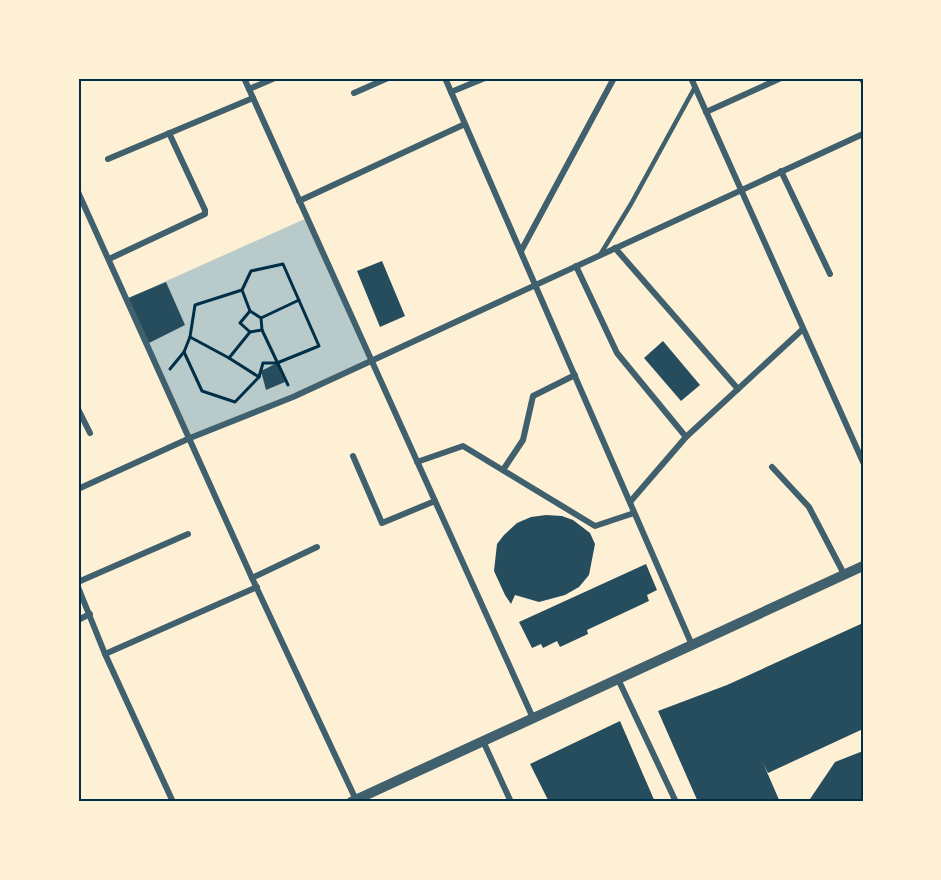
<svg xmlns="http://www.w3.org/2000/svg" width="941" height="880" font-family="'Archivo Narrow',sans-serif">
  <rect width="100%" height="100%" fill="#fdf0d5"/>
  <path fill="#b9caca" d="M307 218 371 361 190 438 126 299Z"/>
  <g fill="#264d5e">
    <path d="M382 261 405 316 380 327 357 271Z"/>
    <path d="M166 282 185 325 147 344 126 299Z"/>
    <path d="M663 341 700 385 681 401 644 358Z"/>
    <path d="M277 363 285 382 266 390 261 371Z"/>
    <path d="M546 515 562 516 573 520 590 533 595 544 589 575 579 587 565 595 539 602 515 595 511 604 505 595 494 571 497 544 504 535 517 523 531 517Z"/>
    <path d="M646 564 657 590 647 595 649 601 587 630 588 634 560 647 557 641 543 648 541 644 532 648 519 622Z"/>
    <path d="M863 623V729L768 773 763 763 780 802H698L658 711 727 685Z"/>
    <path d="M620 721 655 802H549L530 764Z"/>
    <path d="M863 751V802H808L835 762Z"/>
  </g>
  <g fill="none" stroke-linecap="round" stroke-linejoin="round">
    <g stroke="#003049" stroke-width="3">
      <path d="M283 264 319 346 277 363H263L259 377 235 402 202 391 184 352 190 337 195 305 242 290 251 271Z"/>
      <path d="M242 290 250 311"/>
      <path d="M250 311 261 318 262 330 250 332 240 323Z"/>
      <path d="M261 318 299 300"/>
      <path d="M262 330 288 385"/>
      <path d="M250 332 229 358 259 377"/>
      <path d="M190 337 229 358"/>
      <path d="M170 369 184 352"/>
    </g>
    <path stroke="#3f606c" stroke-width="4.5" d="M600 255 631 204 695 87"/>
    <g stroke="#3f606c" stroke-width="6">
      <path d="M244 78 533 718"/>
      <path d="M445 78 692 645"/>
      <path d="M691 78 863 462"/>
      <path d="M862 78 863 81"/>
      <path d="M249 89 275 78"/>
      <path d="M451 92 485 78"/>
      <path d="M354 93 388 78"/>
      <path d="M706 112 781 78"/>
      <path d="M108 159 253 98"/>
      <path d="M781 171 830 274"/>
      <path d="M78 192 252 578 357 802"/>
      <path d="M299 201 465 124"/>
      <path d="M615 248 738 389"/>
      <path d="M521 251 614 78"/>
      <path d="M109 259 205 214V210L169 133"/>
      <path d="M576 266 617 353 686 437"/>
      <path d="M78 409 90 433"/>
      <path d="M353 456 382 523 435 501"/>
      <path d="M417 462 463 446 595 526 634 513"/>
      <path d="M772 467 809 507 844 574"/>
      <path d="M503 470 523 440 533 396 575 375"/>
      <path d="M78 489 190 438 293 397 863 134"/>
      <path d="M630 502 686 437 803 329"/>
      <path d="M252 578 317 547"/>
      <path d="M78 582 188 534"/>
      <path d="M78 587 105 654 173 802"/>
      <path d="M78 620 90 614"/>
      <path d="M105 654 257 587"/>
      <path d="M618 679 676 802"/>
      <path d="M483 741 511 802"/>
    </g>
    <path stroke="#3f606c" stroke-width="10" d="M351 802 863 566"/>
  </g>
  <rect width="941" height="880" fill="none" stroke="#fdf0d5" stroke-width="159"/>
  <rect x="80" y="80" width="782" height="720" fill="none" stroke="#003049" stroke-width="2"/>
</svg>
